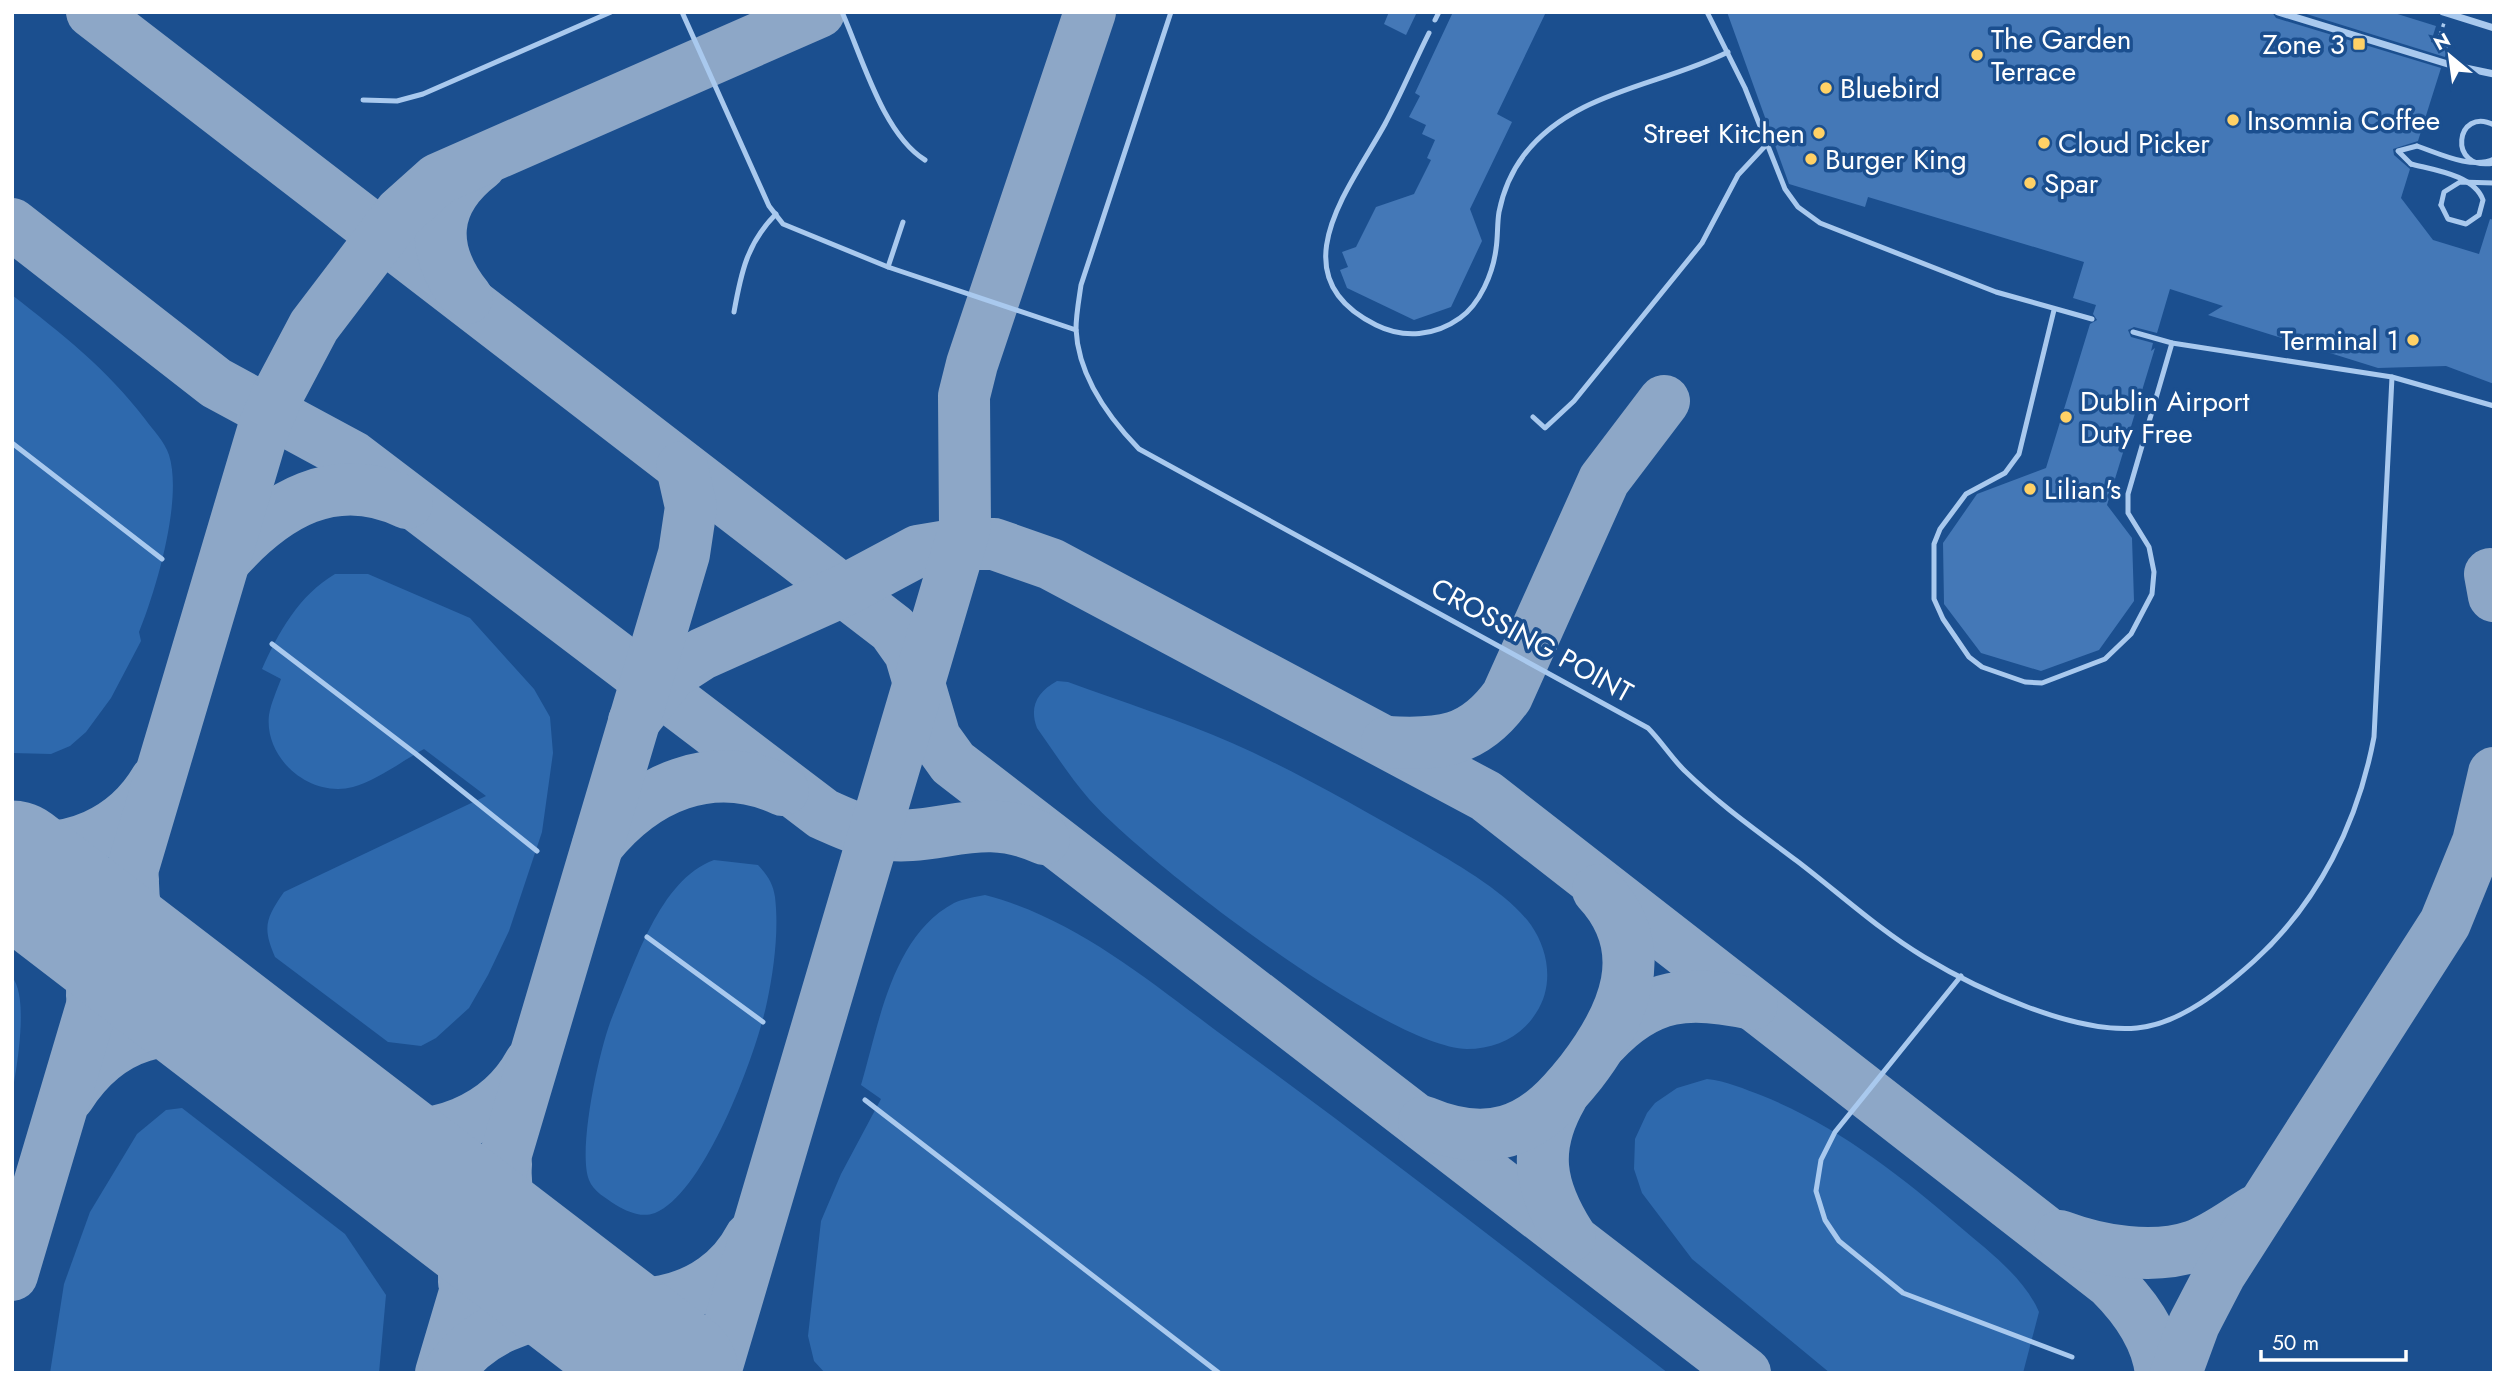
<svg xmlns="http://www.w3.org/2000/svg" width="2506" height="1385" font-family="Jost,sans-serif">
  <rect width="100%" height="100%" fill="#1b4f8f"/>
  <g fill="#2e69ad">
    <path d="M12 295C61 333 107 369 145 419 153 430 165 442 169 455 183 500 156 590 139 632L141 641 111 698 86 732 70 746 51 754 12 753Z"/>
    <path d="M335 574H368L470 618 534 689 550 717 553 753 542 832 509 931 488 975 469 1008 436 1038 421 1046 388 1042 275 957C262 927 266 918 284 892L486 796 424 749C404 760 374 782 353 787 310 798 264 759 269 715 271 703 277 690 281 679L262 669C278 633 299 595 335 574Z"/>
    <path d="M1057 681 1068 682C1123 702 1179 720 1232 743 1296 771 1361 809 1421 843 1456 864 1507 892 1531 925 1549 951 1554 986 1536 1013 1521 1037 1495 1049 1467 1049 1386 1047 1145 862 1089 799 1070 777 1054 752 1037 728 1029 707 1037 692 1057 681Z"/>
    <path d="M714 860 758 865C767 875 773 883 775 897 779 930 774 970 767 1002 757 1052 705 1193 655 1213 641 1218 628 1212 616 1205 607 1199 593 1191 589 1180 577 1150 600 1045 613 1015 635 964 659 880 714 860Z"/>
    <path d="M985 895C1079 919 1156 987 1233 1043 1380 1150 1523 1262 1668 1373H825L814 1361 808 1336 821 1221 841 1174 881 1099 861 1085C879 1024 892 936 954 903 963 899 975 897 985 895Z"/>
    <path d="M12 977C29 997 17 1067 12 1093Z"/>
    <path d="M1707 1079C1727 1081 1744 1089 1763 1096 1837 1126 1899 1174 1959 1226 1987 1250 2024 1277 2039 1312L2023 1373H1830L1692 1259 1642 1193 1634 1169 1635 1139 1647 1113 1655 1103 1677 1088Z"/>
    <path d="M182 1108 345 1234 386 1295 379 1373H50L64 1284 90 1212 137 1134 166 1110Z"/>
  </g>
  <g fill="none" stroke-linecap="round" stroke-linejoin="round">
    <g stroke="#8da7c7" stroke-width="52">
      <path d="M92 12 893 629 910 653 935 738 953 763 1745 1373"/>
      <path d="M12 224 216 383 353 457 823 814C839 821 857 830 874 833 937 845 977 808 1044 839"/>
      <path d="M467 298C429 250 431 203 480 165"/>
      <path d="M226 559C275 505 334 468 407 503"/>
      <path d="M2490 574 2494 596"/>
      <path d="M634 721 671 674 702 654 843 591 918 551 960 544H994L1051 564 1486 796 2111 1283C2136 1308 2157 1337 2161 1373"/>
      <path d="M1387 742C1441 745 1474 742 1507 696L1604 480 1664 401"/>
      <path d="M12 845C70 856 126 831 156 780"/>
      <path d="M598 845C644 788 711 757 783 790"/>
      <path d="M133 879C132 923 150 954 174 988"/>
      <path d="M66 908C84 936 93 962 92 996"/>
      <path d="M1603 1042C1649 992 1690 990 1752 1004"/>
      <path d="M69 1096C110 1032 168 1019 238 1039"/>
      <path d="M1562 1096C1532 1148 1539 1187 1570 1236"/>
      <path d="M318 1101C335 1110 353 1122 372 1128 432 1147 500 1118 530 1063"/>
      <path d="M1424 1122C1450 1133 1479 1139 1507 1131 1540 1121 1561 1097 1581 1072 1624 1016 1654 950 1598 890"/>
      <path d="M506 1164C503 1203 523 1262 558 1283 621 1322 714 1307 750 1238"/>
      <path d="M433 1188C454 1216 465 1246 464 1282"/>
      <path d="M2060 1236C2100 1251 2153 1260 2194 1246 2216 1238 2235 1223 2255 1211"/>
      <path d="M12 1275 264 427 277 396 314 326 400 213 438 179 819 12"/>
      <path d="M657 1361 665 1373"/>
      <path d="M441 1373 684 554 691 507 682 467"/>
      <path d="M448 1373C475 1333 527 1308 576 1315 588 1317 600 1323 612 1326"/>
      <path d="M715 1373 965 527 964 396 972 364 1090 12"/>
      <path d="M2176 1373 2194 1324 2220 1274 2445 923 2478 842 2494 773"/>
    </g>
    <path stroke="#8da7c7" stroke-width="131" d="M12 866 673 1373"/>
  </g>
  <g fill="#4478b7">
    <path d="M1389 12H1417L1406 35 1384 24Z"/>
    <path d="M1453 12H1546L1497 114 1512 122 1470 209 1482 241 1451 307 1414 320 1347 288 1340 270 1348 267 1342 252 1356 247 1376 207 1414 194 1431 160 1427 158 1435 140 1422 134 1426 125 1409 117 1420 96 1415 93Z"/>
    <path d="M1727 12H2272L2276 18 2441 68 2418 141 2393 149 2394 155 2410 169 2401 198 2433 240 2479 254 2490 219 2494 220V384L2446 366 2378 368 2208 315 2223 306 2170 289 2157 333 2134 327 2128 330 2131 337 2153 343 2151 351 2155 348 2107 505 2132 538 2134 601 2099 650 2041 671 1981 653 1944 604 1943 543 1977 494 2046 468 2090 324 2097 320 2093 314 2096 305 2073 298 2084 262 1868 197 1865 207 1789 184Z"/>
    <path d="M2300 12H2391L2436 26 2431 42 2448 47 2445 57Z"/>
  </g>
  <g fill="none" stroke-linecap="round" stroke-linejoin="round">
    <path stroke="#a9c9ee" stroke-width="3.5" stroke-dasharray="3.5 5" stroke-linecap="butt" d="M2440 35 2444 23"/>
    <g stroke="#a9c9ee" stroke-width="5">
      <path d="M682 12 769 206 783 224 888 267 1076 330"/>
      <path d="M842 12C862 57 883 134 925 160"/>
      <path d="M1171 12 1081 285C1079 299 1076 315 1076 329 1078 375 1109 418 1139 449L1648 728C1662 742 1672 759 1686 772 1720 805 1760 833 1797 861 1839 893 1879 930 1924 957 1977 989 2074 1034 2137 1028 2180 1024 2223 989 2254 961 2319 902 2358 822 2374 737L2392 377"/>
      <path d="M1707 12 1745 88 1785 189 1798 207 1820 223 1996 292 2092 319"/>
      <path d="M1435 20 1439 12"/>
      <path d="M1429 33C1414 63 1401 94 1385 124 1350 188 1276 276 1376 325 1404 339 1435 336 1460 318 1480 304 1493 273 1496 249 1498 237 1497 224 1499 212 1503 192 1512 171 1524 155 1573 91 1660 86 1728 52"/>
      <path d="M363 100 397 101 423 94 611 12"/>
      <path d="M2494 125C2456 105 2446 172 2494 163"/>
      <path d="M2411 164 2398 151 2417 146"/>
      <path d="M2441 205 2444 192 2460 182 2494 183"/>
      <path d="M888 267 903 222"/>
      <path d="M2054 310 2019 454 2005 473 1966 494 1940 529 1934 544V599L1943 619 1969 657 1982 667 2025 682 2042 683 2105 659 2131 634 2152 594 2154 572 2149 547 2128 513V494L2172 343"/>
      <path d="M734 312C741 273 747 243 776 214"/>
      <path d="M2133 332 2172 343 2392 377 2494 406"/>
      <path d="M1533 417 1545 428 1574 401 1702 243 1738 175 1767 144"/>
      <path d="M12 443 162 559"/>
      <path d="M272 644 416 754 537 851"/>
      <path d="M647 937 763 1022"/>
      <path d="M1961 976 1835 1132 1821 1160 1816 1191 1825 1220 1839 1241 1903 1293 2072 1357"/>
      <path d="M865 1100 1219 1373"/>
    </g>
    <g stroke="#a9c9ee" stroke-width="7">
      <path d="M2278 12 2451 65 2494 74"/>
      <path d="M2443 12 2494 28"/>
    </g>
    <g stroke="#a9c9ee" stroke-width="5">
      <path d="M2417 146C2438 153 2472 170 2494 159"/>
      <path d="M2411 164C2434 170 2474 175 2483 200L2479 215 2466 224 2448 219 2441 205"/>
    </g>
  </g>
  <g fill="#ffd166" stroke="#1b4f8f" stroke-width="2.5">
    <rect x="2352" y="37" width="14" height="14" rx="3.5"/>
    <circle cx="1977" cy="55" r="7"/>
    <circle cx="1826" cy="88" r="7"/>
    <circle cx="2233" cy="120" r="7"/>
    <circle cx="1819" cy="133" r="7"/>
    <circle cx="2044" cy="143" r="7"/>
    <circle cx="1811" cy="159" r="7"/>
    <circle cx="2030" cy="183" r="7"/>
    <circle cx="2413" cy="340" r="7"/>
    <circle cx="2066" cy="417" r="7"/>
    <circle cx="2030" cy="489" r="7"/>
  </g>
  <g text-anchor="middle" dominant-baseline="central" stroke-width="7" stroke-linejoin="round" paint-order="stroke">
    <g font-size="28" fill="#fff" stroke="#1b4f8f" text-anchor="start">
      <text x="1991" y="39">The Garden<tspan x="1991" dy="32">Terrace</tspan></text>
      <text x="2345" y="44" text-anchor="end">Zone 3</text>
      <text x="1840" y="88">Bluebird</text>
      <text x="2247" y="120">Insomnia Coffee</text>
      <text x="1805" y="133" text-anchor="end">Street Kitchen</text>
      <text x="2058" y="143">Cloud Picker</text>
      <text x="1825" y="159">Burger King</text>
      <text x="2044" y="183">Spar</text>
      <text x="2399" y="340" text-anchor="end">Terminal 1</text>
      <text x="2080" y="401">Dublin Airport<tspan x="2080" dy="32">Duty Free</tspan></text>
      <text x="2044" y="489">Lilian's</text>
    </g>
    <g font-size="28" fill="#fff" stroke="#1b4f8f">
      <text transform="translate(1532 640) rotate(29)">CROSSING POINT</text>
    </g>
  </g>
  <rect width="2506" height="1385" fill="none" stroke="#ffffff" stroke-width="28"/>
  <g transform="translate(2450 56) rotate(331)" stroke="#1b4f8f" stroke-width="5" paint-order="stroke">
  <path d="M0-5L12 26L0 18L-12 26Z" fill="#ffffff"/>
  <text y="-10" font-size="19" font-weight="bold" text-anchor="middle" fill="#ffffff">N</text>
  </g>
  <path d="M2261 1350v10h145v-10" fill="none" stroke="#ffffff" stroke-width="3.5"/>
  <text x="2272" y="1350" font-size="21" fill="#ffffff" stroke="#1b4f8f" stroke-width="5" paint-order="stroke">50 m</text>
</svg>
